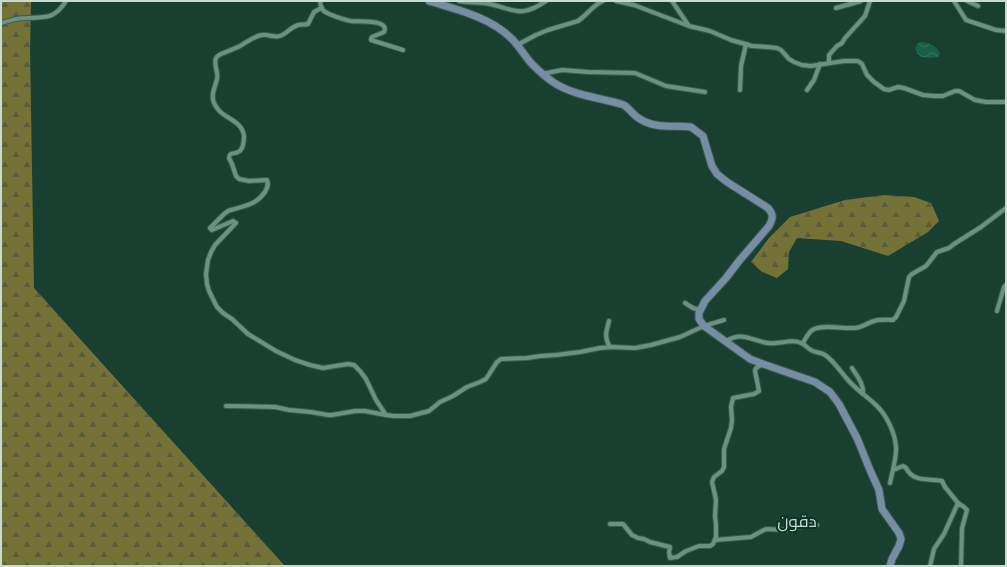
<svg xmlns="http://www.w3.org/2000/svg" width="1007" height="567" font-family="Cabin,Cairo,sans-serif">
  <defs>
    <pattern id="forest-firs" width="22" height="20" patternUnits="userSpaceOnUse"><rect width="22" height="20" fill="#757237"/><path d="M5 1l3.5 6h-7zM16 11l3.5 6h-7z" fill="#5b5c3b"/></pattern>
    <pattern id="water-waves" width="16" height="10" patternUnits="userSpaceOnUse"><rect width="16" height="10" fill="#196048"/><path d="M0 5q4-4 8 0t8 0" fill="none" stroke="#397661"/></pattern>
  </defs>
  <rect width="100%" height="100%" fill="#193f31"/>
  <g fill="url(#forest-firs)">
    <path d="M1 1H31L30 51 34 288 285 566H1Z"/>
    <path d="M884 195 914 197 931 203 939 221 928 232 888 256 841 241 797 238 789 252 788 269 777 278 762 272 751 262 769 238 790 217 845 200Z"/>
  </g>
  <path fill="url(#water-waves)" d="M920 42C928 42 938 46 940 54L938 57 930 58 921 57 917 53 915 49 917 44Z"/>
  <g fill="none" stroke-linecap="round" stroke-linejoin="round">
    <defs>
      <g id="street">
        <path d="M320 1C320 4 321 7 323 10 326 14 345 20 351 21 359 22 390 19 384 32L372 37 371 39V40L403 50"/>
        <path d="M459 1C469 3 479 2 490 4 515 10 521 18 546 1"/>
        <path d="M616 1 634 5 689 26"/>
        <path d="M672 1 689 26 710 31 731 40 752 46 768 47 777 48 781 50 789 59 794 62 802 65 811 66 844 61H858L862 64 867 75 874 82 884 89 889 90 898 87 904 88 923 95 935 96H943L955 91H959L975 100 986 102H1006"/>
        <path d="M954 1 966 20 996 30 1006 31"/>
        <path d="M967 1 978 6"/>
        <path d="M321 8 314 12 308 24C304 25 299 24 296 26 290 28 286 34 280 36 275 38 268 34 262 35 254 36 247 42 240 46 236 48 231 50 226 52 223 53 218 55 216 58 213 64 219 73 217 79 214 91 209 97 217 108 224 119 242 120 244 136 244 141 243 150 238 152 233 155 230 151 229 158L232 164 236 176 239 179 249 181 267 180C269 185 267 188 265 192 255 206 243 206 228 211L224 214 210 228 212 230 233 221 236 223 215 245 211 252 208 260 206 274 207 284 209 291 217 307 223 313 232 319 248 334 276 351 295 360 310 365 323 368 348 364 354 365 360 371 366 379 376 400 386 415 394 416H410L429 411 440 402 453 396 467 387 480 382 486 379 497 362 501 359 527 358 541 356 556 355 580 352 600 348 612 347 635 348 651 345 680 337 704 326 724 320"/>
        <path d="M836 8 861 1"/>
        <path d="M1 23C9 21 17 18 25 18 45 17 54 20 66 1"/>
        <path d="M517 45 536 35 548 30 578 21C587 15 593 5 603 1"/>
        <path d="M829 63V55L837 46 842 43 845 38 865 16 870 1"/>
        <path d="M542 74 562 70 588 72 635 73 666 86 705 92"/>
        <path d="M740 90 741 66 746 44"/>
        <path d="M807 90 814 80 820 64"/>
        <path d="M685 303 693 308 700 310"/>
        <path d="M997 311 1004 287 1006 285"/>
        <path d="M609 321C606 332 604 337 610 347"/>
        <path d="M725 342C742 330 751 341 768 343 779 345 791 338 801 343 805 344 807 348 811 350 815 353 821 352 825 355 836 362 844 378 854 386 861 393 870 399 877 406 887 416 895 433 896 447 897 456 892 473 890 483"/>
        <path d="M803 343C806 338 808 332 814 329 826 324 841 329 854 328 862 328 867 323 874 321 880 319 886 320 893 320L896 317 904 301 909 277 912 274 926 266 930 261 937 252 949 248 954 244 981 227 1006 208"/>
        <path d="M852 368C857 376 864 384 863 394"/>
        <path d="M226 406 275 407 289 410 311 412 328 415H332L355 411H365L386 415"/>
        <path d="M893 470 903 466 906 468C914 483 928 478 942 481L945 487 958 503"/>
        <path d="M610 524H623L632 535 638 538 644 539 650 542 670 547 669 552 670 558 677 557 686 551 699 546H710L713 544 716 537V525L715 516 716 500 712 482 714 477 722 471 724 467V449L731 428 732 420 731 407 733 398 754 394 759 391 755 371 756 368 763 364"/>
        <path d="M715 540 751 537 760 532 766 529 787 530 811 524 817 525"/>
        <path d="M930 566 934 549 944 534 958 503 964 507 967 510 962 528 961 566"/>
      </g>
      <path id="secondary" d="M429 1C458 10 490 17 512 39 520 47 525 57 533 65 540 72 548 79 556 84 576 96 602 98 624 105 630 109 633 115 640 119 655 129 674 125 691 127L703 136 712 166 717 174 727 182 768 208C774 215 773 218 769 226L739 261 726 278 705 301 699 313V319L704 326 750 359 763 364 815 382 830 392 839 404 857 438 870 470 879 490 882 509 899 533 901 539 899 546 892 559 890 566"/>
    </defs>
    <use href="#street" stroke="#3b5c50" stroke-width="6"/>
    <use href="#secondary" stroke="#3b5c50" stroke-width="9"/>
    <use href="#street" stroke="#6b9281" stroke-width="4"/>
    <use href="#secondary" stroke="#768da3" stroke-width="7"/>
  </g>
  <g text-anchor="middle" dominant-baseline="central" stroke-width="4" stroke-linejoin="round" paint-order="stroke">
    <g font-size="17" fill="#c6dbd1" stroke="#0d3527">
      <text x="797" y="521">دقون</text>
    </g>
  </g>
  <rect width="1007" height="567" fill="none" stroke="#c6dbd1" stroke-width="4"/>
</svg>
